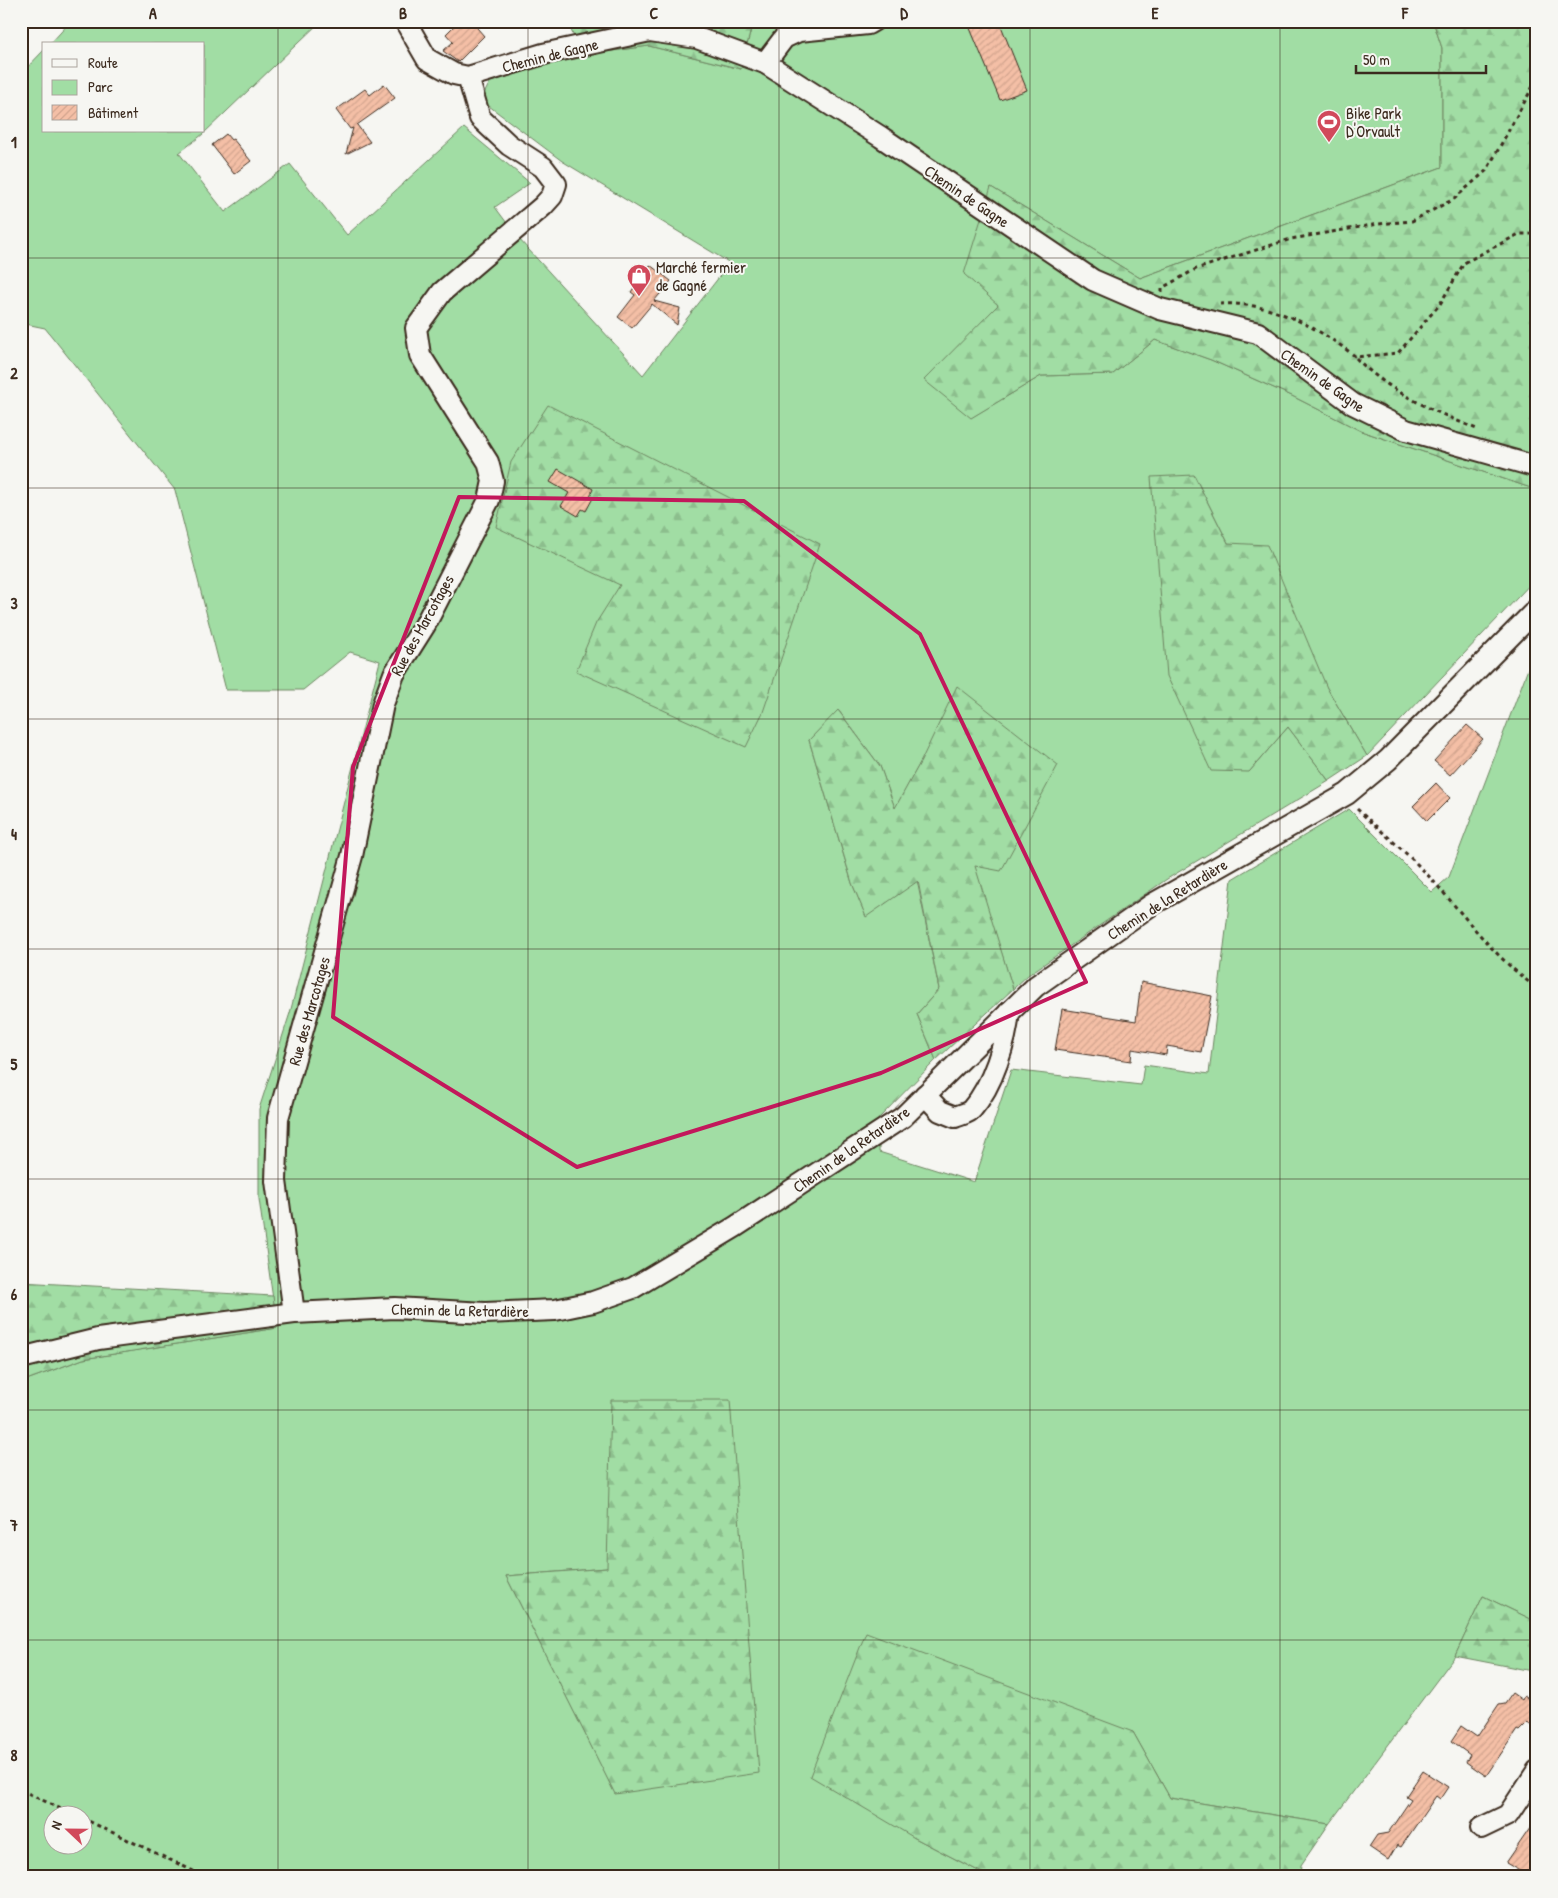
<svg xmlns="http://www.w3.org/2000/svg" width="1558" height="1898" font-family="'Patrick Hand',sans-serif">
  <defs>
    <pattern id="forest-firs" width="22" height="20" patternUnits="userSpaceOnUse" patternTransform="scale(1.25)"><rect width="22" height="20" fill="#a1dda4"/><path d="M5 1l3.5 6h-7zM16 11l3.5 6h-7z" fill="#8cbe8d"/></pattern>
    <pattern id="building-hatch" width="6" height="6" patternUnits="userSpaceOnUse" patternTransform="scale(1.25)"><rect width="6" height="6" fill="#f4bfa6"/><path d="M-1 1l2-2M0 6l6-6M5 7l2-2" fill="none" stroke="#d2a48e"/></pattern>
  </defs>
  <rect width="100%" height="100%" fill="#f6f6f2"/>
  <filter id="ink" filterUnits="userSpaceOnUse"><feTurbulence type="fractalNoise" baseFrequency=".02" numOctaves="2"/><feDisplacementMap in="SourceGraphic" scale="10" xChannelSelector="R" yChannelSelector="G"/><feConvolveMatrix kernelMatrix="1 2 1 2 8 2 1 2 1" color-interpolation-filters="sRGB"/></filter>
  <g filter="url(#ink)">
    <path fill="#a1dda4" stroke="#6e8461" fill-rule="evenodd" d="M71 21H321L203 134 179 153 225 212 290 164 347 235 464 128 530 183 495 207 518 238 643 375 730 263 562 161 481 100 490 82 582 55 649 46 741 69 753 21 781 25 818 21H1433L1442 48V167L1140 278 991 187 998 305 972 417 1041 376 1113 374 1155 340 1211 360 1292 396 1361 431 1537 490V577L1367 756 1327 688 1228 543 1194 475 1249 772 1288 727 1329 781 1167 879 1028 975 1013 989 974 866 921 761 895 809 880 766 839 711 809 740 852 883 866 916 917 880 939 989 917 1014 936 1060 879 1118V1152L974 1182 1011 1070 1141 1085 1144 1065 1209 1074 1232 879 1349 809 1432 892 1449 877 1537 645V1622L1483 1596 1455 1656 1329 1824 1170 1798 1133 1732 913 1837 990 1877H21V1382L83 1359 277 1328 259 1199V1109L290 1013 380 661 350 652 303 690H226L175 490 45 328 21 323V74L44 50V131H204V44H50ZM607 1568 615 1793 506 1576ZM52 1816H82V1846H52Z"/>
    <g fill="url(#forest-firs)" stroke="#6e8461">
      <path d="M567 21H753L741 69 649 46 582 55Z"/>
      <path d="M1433 21H1537V490L1361 431 1292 396 1211 360 1155 340 1113 374 1041 376 971 418 924 380 998 305 964 274 991 187 1140 278 1442 167V48Z"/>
      <path d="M548 405 820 544 763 712 746 747 576 671 596 623 620 585 496 527 511 462Z"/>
      <path d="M1194 475 1228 543 1267 545 1327 688 1367 756 1329 781 1288 727 1249 772 1211 771 1167 676 1151 477Z"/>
      <path d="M957 686 1058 765 1001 871 975 866 1013 989 936 1060 917 1014 939 989 918 881 866 917 852 883 809 740 838 710 880 766 895 808 921 761Z"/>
      <path d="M21 1282 273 1296 277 1328 83 1359 21 1382Z"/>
      <path d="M611 1400H730L759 1773 615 1794 506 1576 607 1568Z"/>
      <path d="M1483 1596 1537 1622V1672L1455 1656Z"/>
      <path d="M866 1632 1133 1732 1170 1798 1329 1824 1301 1865 1300 1877H990L913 1837 810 1776Z"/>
    </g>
    <g fill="url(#building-hatch)" stroke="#3b2a1e">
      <path d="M459 21H471L484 36 458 62 443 51 453 42 446 34Z"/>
      <path d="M967 21H999L1027 90 1000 100Z"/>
      <path d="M384 84 395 98 357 125 370 142 346 154 353 128 350 129 336 110 365 89 370 95Z"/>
      <path d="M226 134 231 140 233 139 251 161 234 174 212 145Z"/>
      <path d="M650 265 671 281 654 301 680 308 677 325 652 304 632 328 618 317 635 295 631 292Z"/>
      <path d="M558 469 593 489 590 496 593 498 586 511 582 509 578 516 561 506 569 493 550 482Z"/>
      <path d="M1467 725 1483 739 1450 775 1434 761Z"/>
      <path d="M1436 783 1450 798 1427 821 1413 806Z"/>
      <path d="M1141 982 1212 996 1201 1052 1167 1046 1166 1055 1132 1049 1131 1061 1055 1050 1062 1009 1136 1021Z"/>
      <path d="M1512 1693 1522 1700 1524 1696 1537 1704V1717L1531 1725 1527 1723 1519 1731 1517 1730 1486 1776 1466 1762 1470 1755 1451 1741 1461 1726 1477 1737 1499 1704 1505 1703Z"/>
      <path d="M1423 1771 1448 1787 1440 1799 1436 1796 1401 1847 1397 1845 1388 1860 1369 1847 1377 1835 1388 1833 1411 1799 1406 1796Z"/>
      <path d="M1537 1818V1867L1530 1877 1506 1863Z"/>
    </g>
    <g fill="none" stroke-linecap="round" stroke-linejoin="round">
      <defs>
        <g id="minor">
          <path d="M405 21 427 59 454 74 468 77 543 54 650 31 697 38 765 63 881 137 1093 280 1160 309 1258 333 1353 404 1406 430 1537 467"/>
          <path d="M765 63 784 38 799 31 868 24 873 21"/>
          <path d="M925 1095 940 1111 955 1117C960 1115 969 1113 972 1109 993 1085 1006 1042 1009 1012"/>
          <path d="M294 1313 276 1181 278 1118 352 856 383 704 394 674 425 625 489 500 493 481 488 462 420 355 416 328 442 292 543 206 552 196 556 184 543 167 509 145 480 118 468 77"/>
          <path d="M21 1358 98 1339 294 1313 395 1308 485 1313 555 1310 593 1302 633 1288 735 1227 903 1117 1036 986 1151 905 1347 794 1388 760 1537 609"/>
          <path d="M1481 1828 1508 1815 1537 1771"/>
        </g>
      </defs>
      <use href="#minor" stroke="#3b2a1e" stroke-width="24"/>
      <g stroke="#3b2a1e" stroke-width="3" stroke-dasharray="4 4" stroke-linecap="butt">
        <path d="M1162 292V288L1196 269 1291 239 1378 224 1412 221 1454 199 1487 170 1537 79"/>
        <path d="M1220 304C1270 301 1318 327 1356 357L1398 353 1440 304 1464 263 1519 234H1537"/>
        <path d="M1356 358C1390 393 1434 411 1479 430"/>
        <path d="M1357 809C1383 833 1411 856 1435 883 1468 920 1496 959 1537 988"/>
        <path d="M21 1790 76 1816"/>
        <path d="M82 1818 206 1877"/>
      </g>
      <use href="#minor" stroke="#f6f6f2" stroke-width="20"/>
    </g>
  </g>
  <path fill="none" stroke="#c2185b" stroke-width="4" stroke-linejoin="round" d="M459 497 744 501 920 634 1086 982 881 1073 577 1167 333 1017 353 767Z"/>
  <path fill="none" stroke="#3b2a1e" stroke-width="1" stroke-opacity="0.55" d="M278 21V1877M528 21V1877M779 21V1877M1030 21V1877M1280 21V1877M21 258H1537M21 488H1537M21 719H1537M21 949H1537M21 1179H1537M21 1410H1537M21 1640H1537"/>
  <defs>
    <symbol id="stadium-pin" viewBox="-11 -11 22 30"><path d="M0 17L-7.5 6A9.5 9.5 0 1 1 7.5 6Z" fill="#d1495b" stroke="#f6f6f2"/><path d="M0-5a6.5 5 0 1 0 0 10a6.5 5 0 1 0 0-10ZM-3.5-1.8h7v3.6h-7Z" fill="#fff"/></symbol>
    <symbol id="shop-pin" viewBox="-11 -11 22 30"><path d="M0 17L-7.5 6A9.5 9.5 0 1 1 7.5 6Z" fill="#d1495b" stroke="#f6f6f2"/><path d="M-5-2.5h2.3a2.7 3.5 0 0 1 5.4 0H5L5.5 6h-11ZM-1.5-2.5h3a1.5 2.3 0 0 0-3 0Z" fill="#fff"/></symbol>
  </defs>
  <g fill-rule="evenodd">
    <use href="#stadium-pin" x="1315" y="108" width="28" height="38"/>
    <use href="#shop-pin" x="625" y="262" width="28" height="38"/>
  </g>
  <g text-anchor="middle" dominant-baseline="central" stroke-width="4" stroke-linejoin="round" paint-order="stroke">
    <g font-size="16" fill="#3b2a1e" stroke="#f6f6f2">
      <text transform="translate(550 55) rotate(-14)">Chemin de Gagne</text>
      <text transform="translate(967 196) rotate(34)">Chemin de Gagne</text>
      <text transform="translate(1323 380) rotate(35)">Chemin de Gagne</text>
      <text transform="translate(422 625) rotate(-61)">Rue des Marcotages</text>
      <text transform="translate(1167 899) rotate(-32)">Chemin de la Retardière</text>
      <text transform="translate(309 1011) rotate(-74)">Rue des Marcotages</text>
      <text transform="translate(851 1149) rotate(-35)">Chemin de la Retardière</text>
      <text transform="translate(460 1310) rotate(1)">Chemin de la Retardière</text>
    </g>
    <g font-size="16" fill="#3b2a1e" stroke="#f6f6f2" text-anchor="start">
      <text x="1346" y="113">Bike Park<tspan x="1346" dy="18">D'Orvault</tspan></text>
      <text x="656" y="267">Marché fermier<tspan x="656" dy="18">de Gagné</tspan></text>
    </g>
  </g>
  <rect width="1558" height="1898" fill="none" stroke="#f6f6f2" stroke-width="55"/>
  <rect x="42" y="42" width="162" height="90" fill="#f6f6f2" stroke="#aba49d"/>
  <rect x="52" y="59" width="25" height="8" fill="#f6f6f2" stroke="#aba49d"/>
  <text x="88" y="68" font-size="15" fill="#3b2a1e">Route</text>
  <rect x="52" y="80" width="25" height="15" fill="#a1dda4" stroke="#aba49d"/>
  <text x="88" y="92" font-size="15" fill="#3b2a1e">Parc</text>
  <rect x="52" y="105" width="25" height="15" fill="url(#building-hatch)" stroke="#aba49d"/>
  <text x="88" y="118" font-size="15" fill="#3b2a1e">Bâtiment</text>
  <g transform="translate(68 1830) rotate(292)"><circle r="24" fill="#f6f6f2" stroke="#aba49d"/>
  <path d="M0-4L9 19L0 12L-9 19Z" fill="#d1495b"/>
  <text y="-8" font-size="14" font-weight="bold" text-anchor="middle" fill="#3b2a1e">N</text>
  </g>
  <path d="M1356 65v8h130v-8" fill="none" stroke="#3b2a1e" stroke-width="2.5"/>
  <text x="1363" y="65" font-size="15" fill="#3b2a1e" stroke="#f6f6f2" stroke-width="4" paint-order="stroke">50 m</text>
  <rect x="28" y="28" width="1502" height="1842" fill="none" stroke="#3b2a1e" stroke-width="2"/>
  <g font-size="16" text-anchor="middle" font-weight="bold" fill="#3b2a1e">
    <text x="153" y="19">A</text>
    <text x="403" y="19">B</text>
    <text x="654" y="19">C</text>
    <text x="904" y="19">D</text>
    <text x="1155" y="19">E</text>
    <text x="1405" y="19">F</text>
    <text x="14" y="148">1</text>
    <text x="14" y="379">2</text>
    <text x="14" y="609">3</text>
    <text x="14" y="840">4</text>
    <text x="14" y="1070">5</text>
    <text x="14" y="1300">6</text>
    <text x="14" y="1531">7</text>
    <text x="14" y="1761">8</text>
  </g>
</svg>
